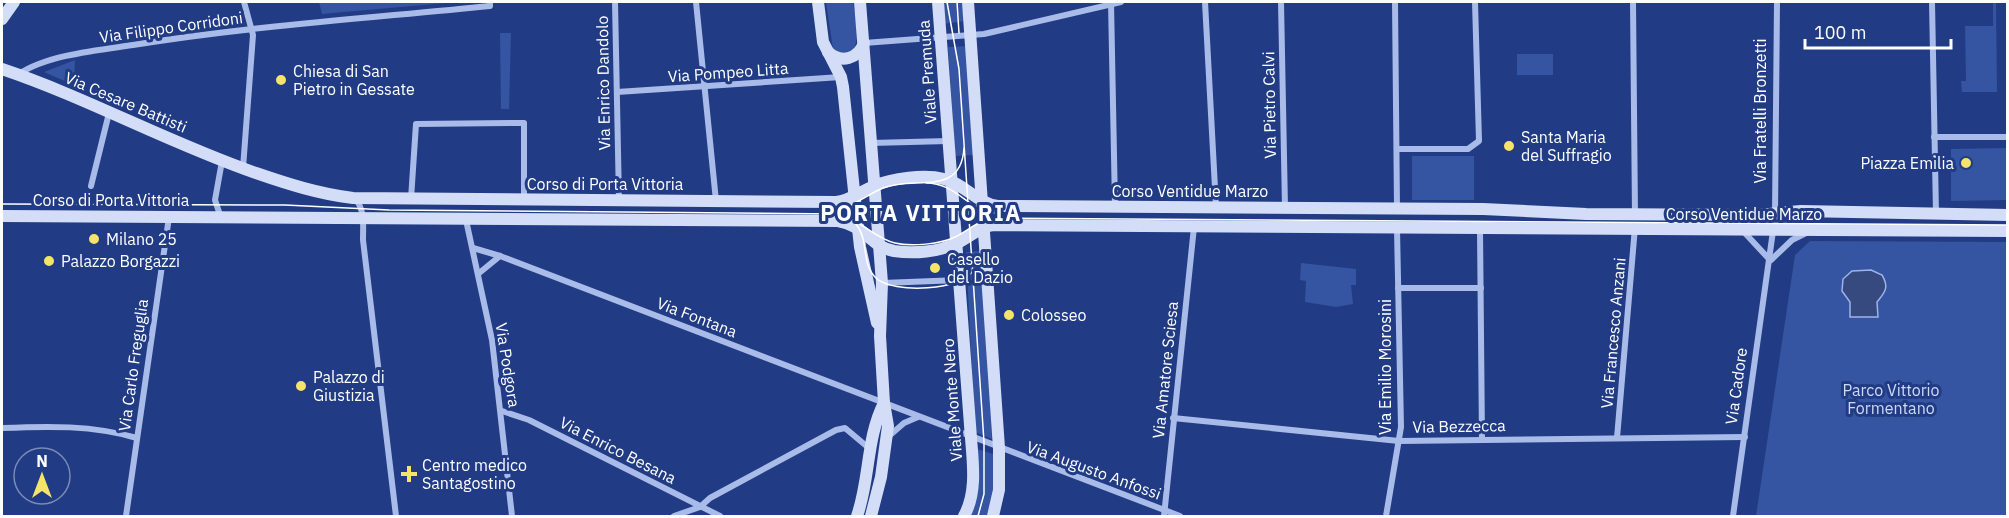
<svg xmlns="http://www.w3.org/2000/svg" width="2009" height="518" font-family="'IBM Plex Sans',sans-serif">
  <rect width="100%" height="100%" fill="#213c84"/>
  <g fill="#3554a1">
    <path d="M319 2H457L322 14Z"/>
    <path d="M826 2H853C855 16 867 70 833 49Z"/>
    <path d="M942 2H964L965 21 943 24Z"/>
    <path d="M1993 2H1996L1997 92H1962L1961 81H1966L1965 26H1993Z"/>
    <path d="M500 33H511L509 109H501Z"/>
    <path d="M967 46 974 155 955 156 948 47Z"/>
    <rect x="1517" y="54" width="36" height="21"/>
    <path d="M75 60 74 85 44 72Z"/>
    <path d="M2007 148V200L1951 201V149Z"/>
    <rect x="1412" y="156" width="62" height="44"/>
    <path d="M1810 241 2007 242V516H1756L1795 255Z"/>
    <path d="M983 251 992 439 975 432 966 252Z"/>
    <path d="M1301 263 1356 269V285H1351L1353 304 1336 307 1305 302 1306 281 1300 280Z"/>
    <path d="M977 449 993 454 994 492 988 516H971L978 491Z"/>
  </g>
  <path fill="#364a7f" stroke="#9db4ea" stroke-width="1.5" d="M1871 270 1882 275C1890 288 1884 293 1877 302L1878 317H1850V302L1842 291 1843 279 1852 271Z"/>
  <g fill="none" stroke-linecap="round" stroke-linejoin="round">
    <g stroke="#a9bbe9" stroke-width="6">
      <path d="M615 2 619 201"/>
      <path d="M696 2 716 201"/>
      <path d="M1111 2 1115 206"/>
      <path d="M1205 2 1216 207"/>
      <path d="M1281 2 1285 208"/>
      <path d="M1395 2 1397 208"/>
      <path d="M1633 2 1635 217"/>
      <path d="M1932 2 1936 214"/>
      <path d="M864 43 984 34 1121 2"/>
      <path d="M19 74C47 55 99 50 133 45 251 26 371 18 490 6V2"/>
      <path d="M617 92 841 77"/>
      <path d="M1934 137H2008"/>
      <path d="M871 143 948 141"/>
      <path d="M1397 149H1468L1479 141 1475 2"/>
      <path d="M243 168 253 35 244 2"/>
      <path d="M91 186 109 113"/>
      <path d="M411 199 416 124 516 123H524V199"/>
      <path d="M356 200C365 210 363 227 363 240L396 516"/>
      <path d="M1775 214 1777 2"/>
      <path d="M220 215 215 200 222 161"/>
      <path d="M466 220 492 340 512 516"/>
      <path d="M1480 230 1482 440"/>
      <path d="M1743 231 1770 260"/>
      <path d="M473 248 500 256 1180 516"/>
      <path d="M1771 260 1792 240 1808 232"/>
      <path d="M478 274 500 256"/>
      <path d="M882 283 960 280"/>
      <path d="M1398 288H1481"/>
      <path d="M502 411 529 420 720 516"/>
      <path d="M1173 418 1399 441 1745 437"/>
      <path d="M2 428C48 426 92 425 137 438"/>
      <path d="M889 436 904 423 918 417"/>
      <path d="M1617 438 1635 227"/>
      <path d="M126 516 169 217"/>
      <path d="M674 516 700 507 710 498 836 430 845 428 870 449"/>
      <path d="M1164 516 1194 227"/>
      <path d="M1386 516 1401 427 1397 229"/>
      <path d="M1733 516 1773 231"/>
    </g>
    <g stroke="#d4ddf7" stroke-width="12">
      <path d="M818 2 823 42 841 77 843 87 860 247 877 323"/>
      <path d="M860 2 882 283 880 336 884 403 888 426 881 477 871 516"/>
      <path d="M938 2 971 438C973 464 977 493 964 516"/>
      <path d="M968 2 999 448V490L993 516"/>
      <path d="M2 19 14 2"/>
      <path d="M828 52C841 64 858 59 864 43"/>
      <path d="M2 69C88 98 169 143 256 173 288 184 319 194 353 198L836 202C850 201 861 191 874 186 892 178 925 174 944 179 964 183 977 204 998 206L1483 209 1586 214 1758 215 1801 211 2008 215"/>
      <path d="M2 216C280 217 559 217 838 221 867 226 869 246 894 251 914 254 939 252 957 243 970 237 980 226 994 225L2008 231"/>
      <path d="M857 516C870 480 866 438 884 403"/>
    </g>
    <g stroke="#fff" stroke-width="1.5">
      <path d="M947 2 959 69 984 442V494L978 516"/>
      <path d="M957 2 959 33"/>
      <path d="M926 183C958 183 969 213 998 213"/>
      <path d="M2 204 285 205 389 210 838 214C860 219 874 238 895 243 911 247 941 244 955 237 969 230 980 219 996 218L2008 225"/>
      <path d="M832 209C851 209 866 195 883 188 914 175 961 198 964 148"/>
      <path d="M855 223C870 239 860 263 876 278 892 294 965 291 974 269"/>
    </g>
  </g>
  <g fill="#f5e46a" stroke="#213c84" stroke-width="2">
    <circle cx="281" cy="80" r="6"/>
    <circle cx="1509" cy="146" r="6"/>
    <circle cx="1966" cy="163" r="6"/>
    <circle cx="94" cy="239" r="6"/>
    <circle cx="49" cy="261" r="6"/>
    <circle cx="935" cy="268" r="6"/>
    <circle cx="1009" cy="315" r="6"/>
    <circle cx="301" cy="386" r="6"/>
    <path d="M406 465h6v6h6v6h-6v6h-6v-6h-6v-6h6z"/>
  </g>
  <g text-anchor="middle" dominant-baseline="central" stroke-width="6" stroke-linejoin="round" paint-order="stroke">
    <g font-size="16" fill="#fff" stroke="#213c84">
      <text transform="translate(171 27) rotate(-8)">Via Filippo Corridoni</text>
      <text transform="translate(728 72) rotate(-4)">Via Pompeo Litta</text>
      <text transform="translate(927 72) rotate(-94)">Viale Premuda</text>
      <text transform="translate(603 83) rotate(-91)">Via Enrico Dandolo</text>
      <text transform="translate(126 102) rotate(23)">Via Cesare Battisti</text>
      <text transform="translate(1269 105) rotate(-91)">Via Pietro Calvi</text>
      <text transform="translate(1760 111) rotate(-90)">Via Fratelli Bronzetti</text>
      <text x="605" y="184">Corso di Porta Vittoria</text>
      <text x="1190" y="191">Corso Ventidue Marzo</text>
      <text x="111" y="200">Corso di Porta Vittoria</text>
      <text x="1744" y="214">Corso Ventidue Marzo</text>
      <text transform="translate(697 317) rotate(21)">Via Fontana</text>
      <text transform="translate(1613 333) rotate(-85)">Via Francesco Anzani</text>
      <text transform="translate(133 365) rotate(-82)">Via Carlo Freguglia</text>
      <text transform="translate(508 365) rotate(81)">Via Podgora</text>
      <text transform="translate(1385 367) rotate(-90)">Via Emilio Morosini</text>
      <text transform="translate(1165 370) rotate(-84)">Via Amatore Sciesa</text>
      <text transform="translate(1736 386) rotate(-82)">Via Cadore</text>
      <text transform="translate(952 400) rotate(-94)">Viale Monte Nero</text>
      <text transform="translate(1459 426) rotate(-1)">Via Bezzecca</text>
      <text transform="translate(618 450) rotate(27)">Via Enrico Besana</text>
      <text transform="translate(1094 470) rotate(20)">Via Augusto Anfossi</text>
    </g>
    <g font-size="16" fill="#fff" stroke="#213c84" text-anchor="start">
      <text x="293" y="71">Chiesa di San<tspan x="293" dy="18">Pietro in Gessate</tspan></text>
      <text x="1521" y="137">Santa Maria<tspan x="1521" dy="18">del Suffragio</tspan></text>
      <text x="1954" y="163" text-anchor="end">Piazza Emilia</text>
      <text x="106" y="239">Milano 25</text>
      <text x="947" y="259">Casello<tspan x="947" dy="18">del Dazio</tspan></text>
      <text x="61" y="261">Palazzo Borgazzi</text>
      <text x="1021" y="315">Colosseo</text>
      <text x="313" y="377">Palazzo di<tspan x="313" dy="18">Giustizia</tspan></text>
      <text x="422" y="465">Centro medico<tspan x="422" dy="18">Santagostino</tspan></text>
    </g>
    <g font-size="16" fill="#cdd9f7" stroke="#213c84">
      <text x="1891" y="390">Parco Vittorio<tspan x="1891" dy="18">Formentano</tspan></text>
    </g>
    <g font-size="22" font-weight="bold" letter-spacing="1.5" fill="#fff" stroke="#213c84">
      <text x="921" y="212">PORTA VITTORIA</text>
    </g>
  </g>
  <rect width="2009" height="518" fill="none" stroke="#ffffff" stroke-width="6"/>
  <g transform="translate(42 476)"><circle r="28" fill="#213c84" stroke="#7a8ab5" stroke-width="1.5"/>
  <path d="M0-4.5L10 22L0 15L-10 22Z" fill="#f5e46a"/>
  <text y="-9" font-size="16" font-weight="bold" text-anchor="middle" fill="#ffffff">N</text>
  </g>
  <path d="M1805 39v9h146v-9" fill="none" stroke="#ffffff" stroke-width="3"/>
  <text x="1814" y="39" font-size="18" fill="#ffffff" stroke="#213c84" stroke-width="4.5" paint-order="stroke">100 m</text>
</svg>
